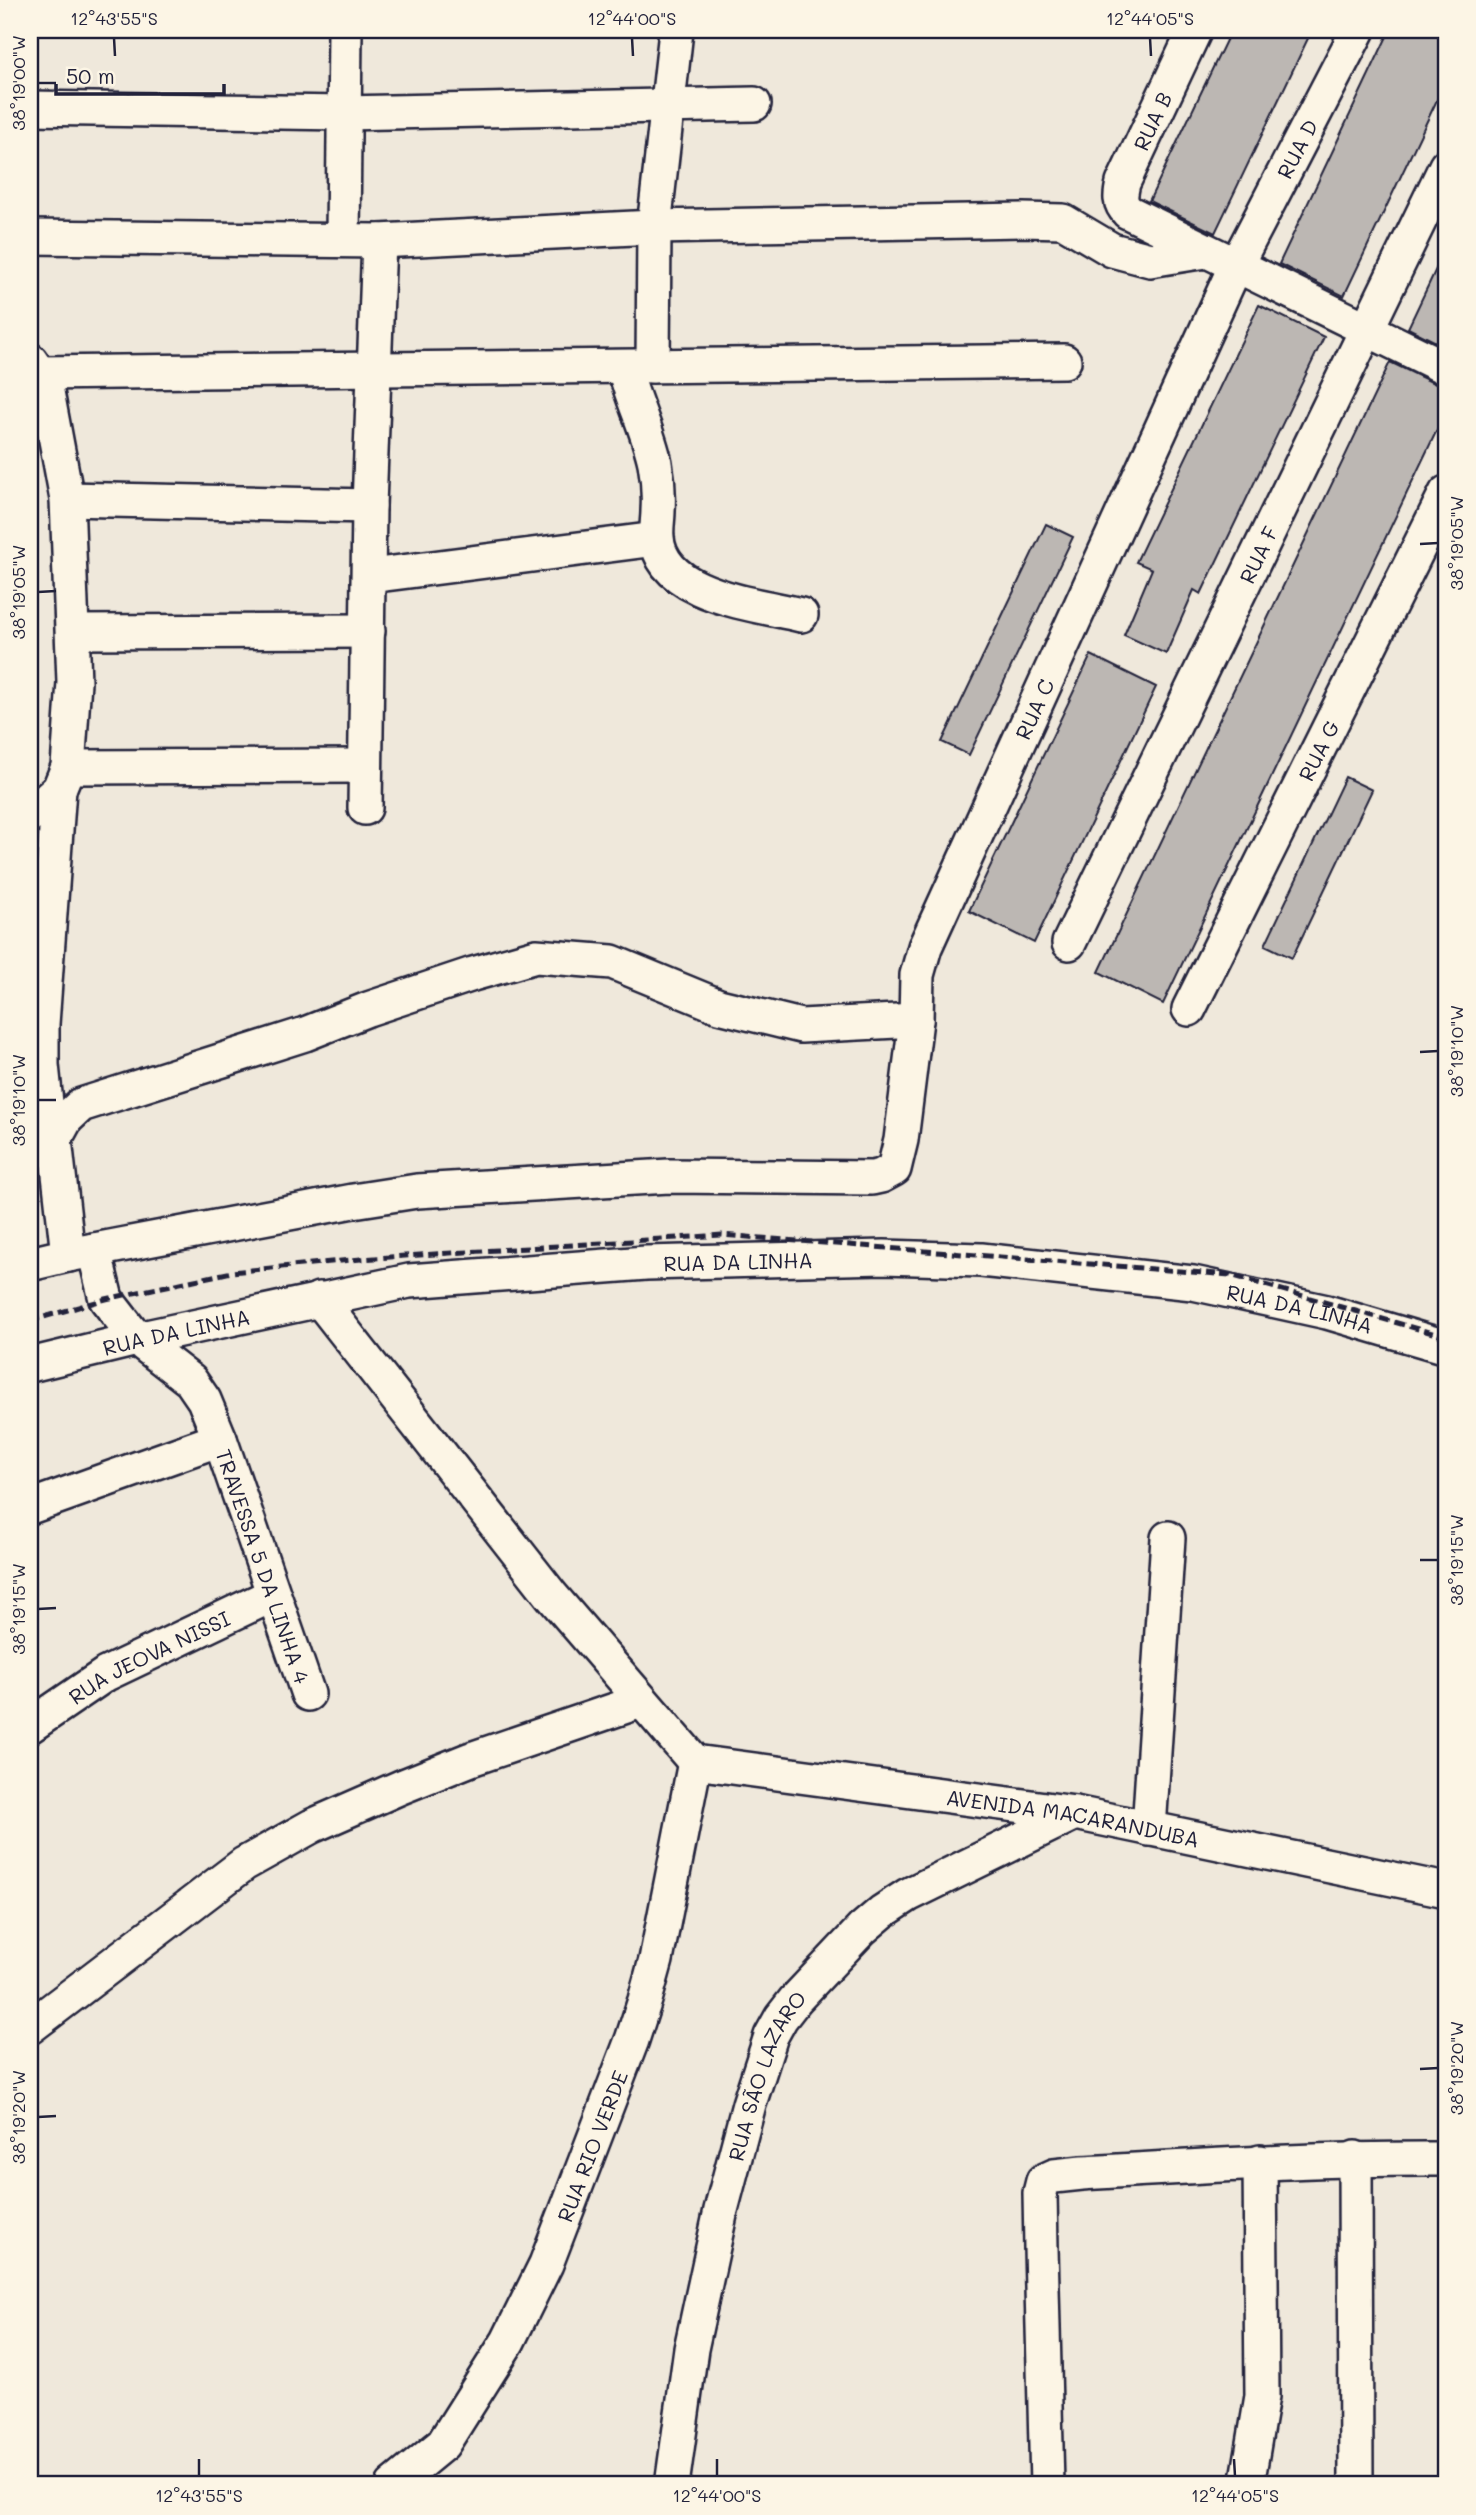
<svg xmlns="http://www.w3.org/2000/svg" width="1476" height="2515" font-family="Mali,sans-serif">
  <rect width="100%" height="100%" fill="#efe8db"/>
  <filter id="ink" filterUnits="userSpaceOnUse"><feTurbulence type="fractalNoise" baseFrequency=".0143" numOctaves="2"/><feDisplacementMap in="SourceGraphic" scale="14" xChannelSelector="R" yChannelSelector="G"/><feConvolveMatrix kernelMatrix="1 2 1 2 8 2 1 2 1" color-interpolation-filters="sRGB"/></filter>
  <g filter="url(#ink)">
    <g fill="#bcb7b3" stroke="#22223b" stroke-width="2">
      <path d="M1231 30H1312L1215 233 1149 201Z"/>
      <path d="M1390 30H1427L1446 39V81L1344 296 1279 264Z"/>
      <path d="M1446 248V347L1408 328Z"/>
      <path d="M1259 305 1324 337 1201 594 1194 590 1166 654 1124 635 1152 569 1136 562Z"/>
      <path d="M1390 362 1446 389V411L1163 1004 1099 972Z"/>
      <path d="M1046 524 1073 537 969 755 942 742Z"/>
      <path d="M1091 655 1156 687 1034 943 969 911Z"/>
      <path d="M1345 777 1372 790 1292 958 1265 945Z"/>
    </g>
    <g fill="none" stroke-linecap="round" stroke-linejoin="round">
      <defs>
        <g id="minor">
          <path d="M1195 30 1123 183C1120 196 1119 203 1128 212L1446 368"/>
          <path d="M30 108 344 113 754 104"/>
          <path d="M30 237 379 241 654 227 1023 220 1063 221 1112 250 1150 260 1206 251"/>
          <path d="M343 240 345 30"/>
          <path d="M30 360 39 373 47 392 67 499 74 682 68 767 59 789 30 815"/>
          <path d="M653 366 654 227 676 31"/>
          <path d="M624 367C632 400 648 430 655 463 658 479 659 495 658 511 658 519 656 529 657 537 660 596 757 604 801 615"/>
          <path d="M39 373 1064 361"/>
          <path d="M67 499 369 506"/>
          <path d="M370 576 656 539"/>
          <path d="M73 632 368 631"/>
          <path d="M68 767 365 766"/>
          <path d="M59 789 42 1024V1065L46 1103 55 1139 68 1255"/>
          <path d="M365 808 369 506 379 241"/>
          <path id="s1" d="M1069 943 1446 166"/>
          <path id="s2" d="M1189 1009 1446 493"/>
          <path d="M55 1139 66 1119 81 1105 305 1034 368 1009 473 974 536 956 612 962 719 1006 801 1026 916 1020"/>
          <path id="s3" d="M94 1250 106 1299 137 1339 191 1381 204 1400 220 1439 308 1694"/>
          <path id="s4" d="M30 1264 68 1255 353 1201 417 1191 669 1176 872 1178 881 1176 894 1169 901 1140 916 1020 917 975 925 947 1236 265 1358 30"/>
          <path d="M319 1299 551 1595 695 1762"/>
          <path id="s5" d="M30 1365 137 1339 409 1281 646 1263 884 1257 981 1260 1193 1283 1327 1312 1446 1347"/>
          <path d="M30 1507 220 1439"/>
          <path id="s6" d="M30 1726 106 1674 272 1595"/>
          <path id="s7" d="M695 1762 1075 1813 1446 1890"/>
          <path d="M1149 1829 1168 1538"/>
          <path d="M30 2027 244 1864 312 1826 401 1787 471 1759 641 1701"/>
          <path d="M1355 2158 1356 2485"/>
          <path id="s8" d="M393 2485 443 2444 508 2341 546 2264 632 2040 645 2000 656 1960 695 1762"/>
          <path id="s9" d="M672 2485 691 2349 721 2210 749 2104 771 2036 781 2018 795 2000 862 1929 882 1912 908 1895 1075 1813"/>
          <path d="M1047 2485 1041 2248 1040 2193 1043 2181 1054 2176 1082 2173C1203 2166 1324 2158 1446 2159"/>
          <path d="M1247 2485 1262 2396 1260 2162"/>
        </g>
      </defs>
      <use href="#minor" stroke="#22223b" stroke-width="38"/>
      <use href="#minor" stroke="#fcf5e5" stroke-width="33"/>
      <path stroke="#22223b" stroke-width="5" stroke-dasharray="10 5" stroke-linecap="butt" d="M30 1321 106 1299 232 1272 361 1259 722 1235 1230 1275 1446 1337"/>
    </g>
  </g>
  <path fill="none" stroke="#22223b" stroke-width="2.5" d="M114 38 115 56M632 38 633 56M1150 38 1151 56M38 83H56M1420 544 1438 543M38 592 56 591M1420 1052 1438 1051M38 1100H56M1420 1560H1438M38 1609 56 1608M1420 2069 1438 2068M38 2117 56 2116M199 2459V2476M717 2459V2476M1234 2459 1235 2476"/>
  <g text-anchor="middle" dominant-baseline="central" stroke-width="7" stroke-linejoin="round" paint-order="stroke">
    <g font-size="21" fill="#22223b" stroke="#fcf5e5">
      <text transform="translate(1152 121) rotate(-65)">RUA B</text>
      <text stroke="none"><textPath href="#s4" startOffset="1979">RUA D</textPath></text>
      <text stroke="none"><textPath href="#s1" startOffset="432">RUA F</textPath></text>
      <text stroke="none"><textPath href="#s4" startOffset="1360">RUA C</textPath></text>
      <text stroke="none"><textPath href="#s2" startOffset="289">RUA G</textPath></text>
      <text stroke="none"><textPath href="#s5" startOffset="718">RUA DA LINHA</textPath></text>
      <text stroke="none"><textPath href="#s5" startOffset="1284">RUA DA LINHA</textPath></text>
      <text stroke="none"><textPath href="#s5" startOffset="150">RUA DA LINHA</textPath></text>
      <text stroke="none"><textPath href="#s3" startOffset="369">TRAVESSA 5 DA LINHA 4</textPath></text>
      <text stroke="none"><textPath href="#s6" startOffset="138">RUA JEOVA NISSI</textPath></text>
      <text stroke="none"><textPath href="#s7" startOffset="382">AVENIDA MACARANDUBA</textPath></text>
      <text stroke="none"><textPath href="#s9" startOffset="422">RUA SÃO LAZARO</textPath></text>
      <text stroke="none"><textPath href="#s8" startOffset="399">RUA RIO VERDE</textPath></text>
    </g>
  </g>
  <rect width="1476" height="2515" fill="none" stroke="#fcf5e5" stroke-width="77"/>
  <path d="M56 84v10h168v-10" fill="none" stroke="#22223b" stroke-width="3.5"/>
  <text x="66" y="84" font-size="21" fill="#22223b" stroke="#fcf5e5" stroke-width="5" paint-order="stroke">50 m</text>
  <rect x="38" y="38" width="1400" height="2438" fill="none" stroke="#22223b" stroke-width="2.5"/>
  <g font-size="18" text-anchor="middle" fill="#22223b">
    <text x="114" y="25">12°43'55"S</text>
    <text x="632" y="25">12°44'00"S</text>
    <text x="1150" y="25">12°44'05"S</text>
    <text transform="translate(19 83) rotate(-90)" y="6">38°19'00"W</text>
    <text transform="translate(1457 543) rotate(-90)" y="6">38°19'05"W</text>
    <text transform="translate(19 592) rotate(-90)" y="6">38°19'05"W</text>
    <text transform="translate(1457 1051) rotate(-90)" y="6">38°19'10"W</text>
    <text transform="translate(19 1100) rotate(-90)" y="6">38°19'10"W</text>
    <text transform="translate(1457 1560) rotate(-90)" y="6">38°19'15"W</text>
    <text transform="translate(19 1609) rotate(-90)" y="6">38°19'15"W</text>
    <text transform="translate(1457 2068) rotate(-90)" y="6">38°19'20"W</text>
    <text transform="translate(19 2117) rotate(-90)" y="6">38°19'20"W</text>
    <text x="199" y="2502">12°43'55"S</text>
    <text x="717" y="2502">12°44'00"S</text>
    <text x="1235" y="2502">12°44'05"S</text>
  </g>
</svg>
